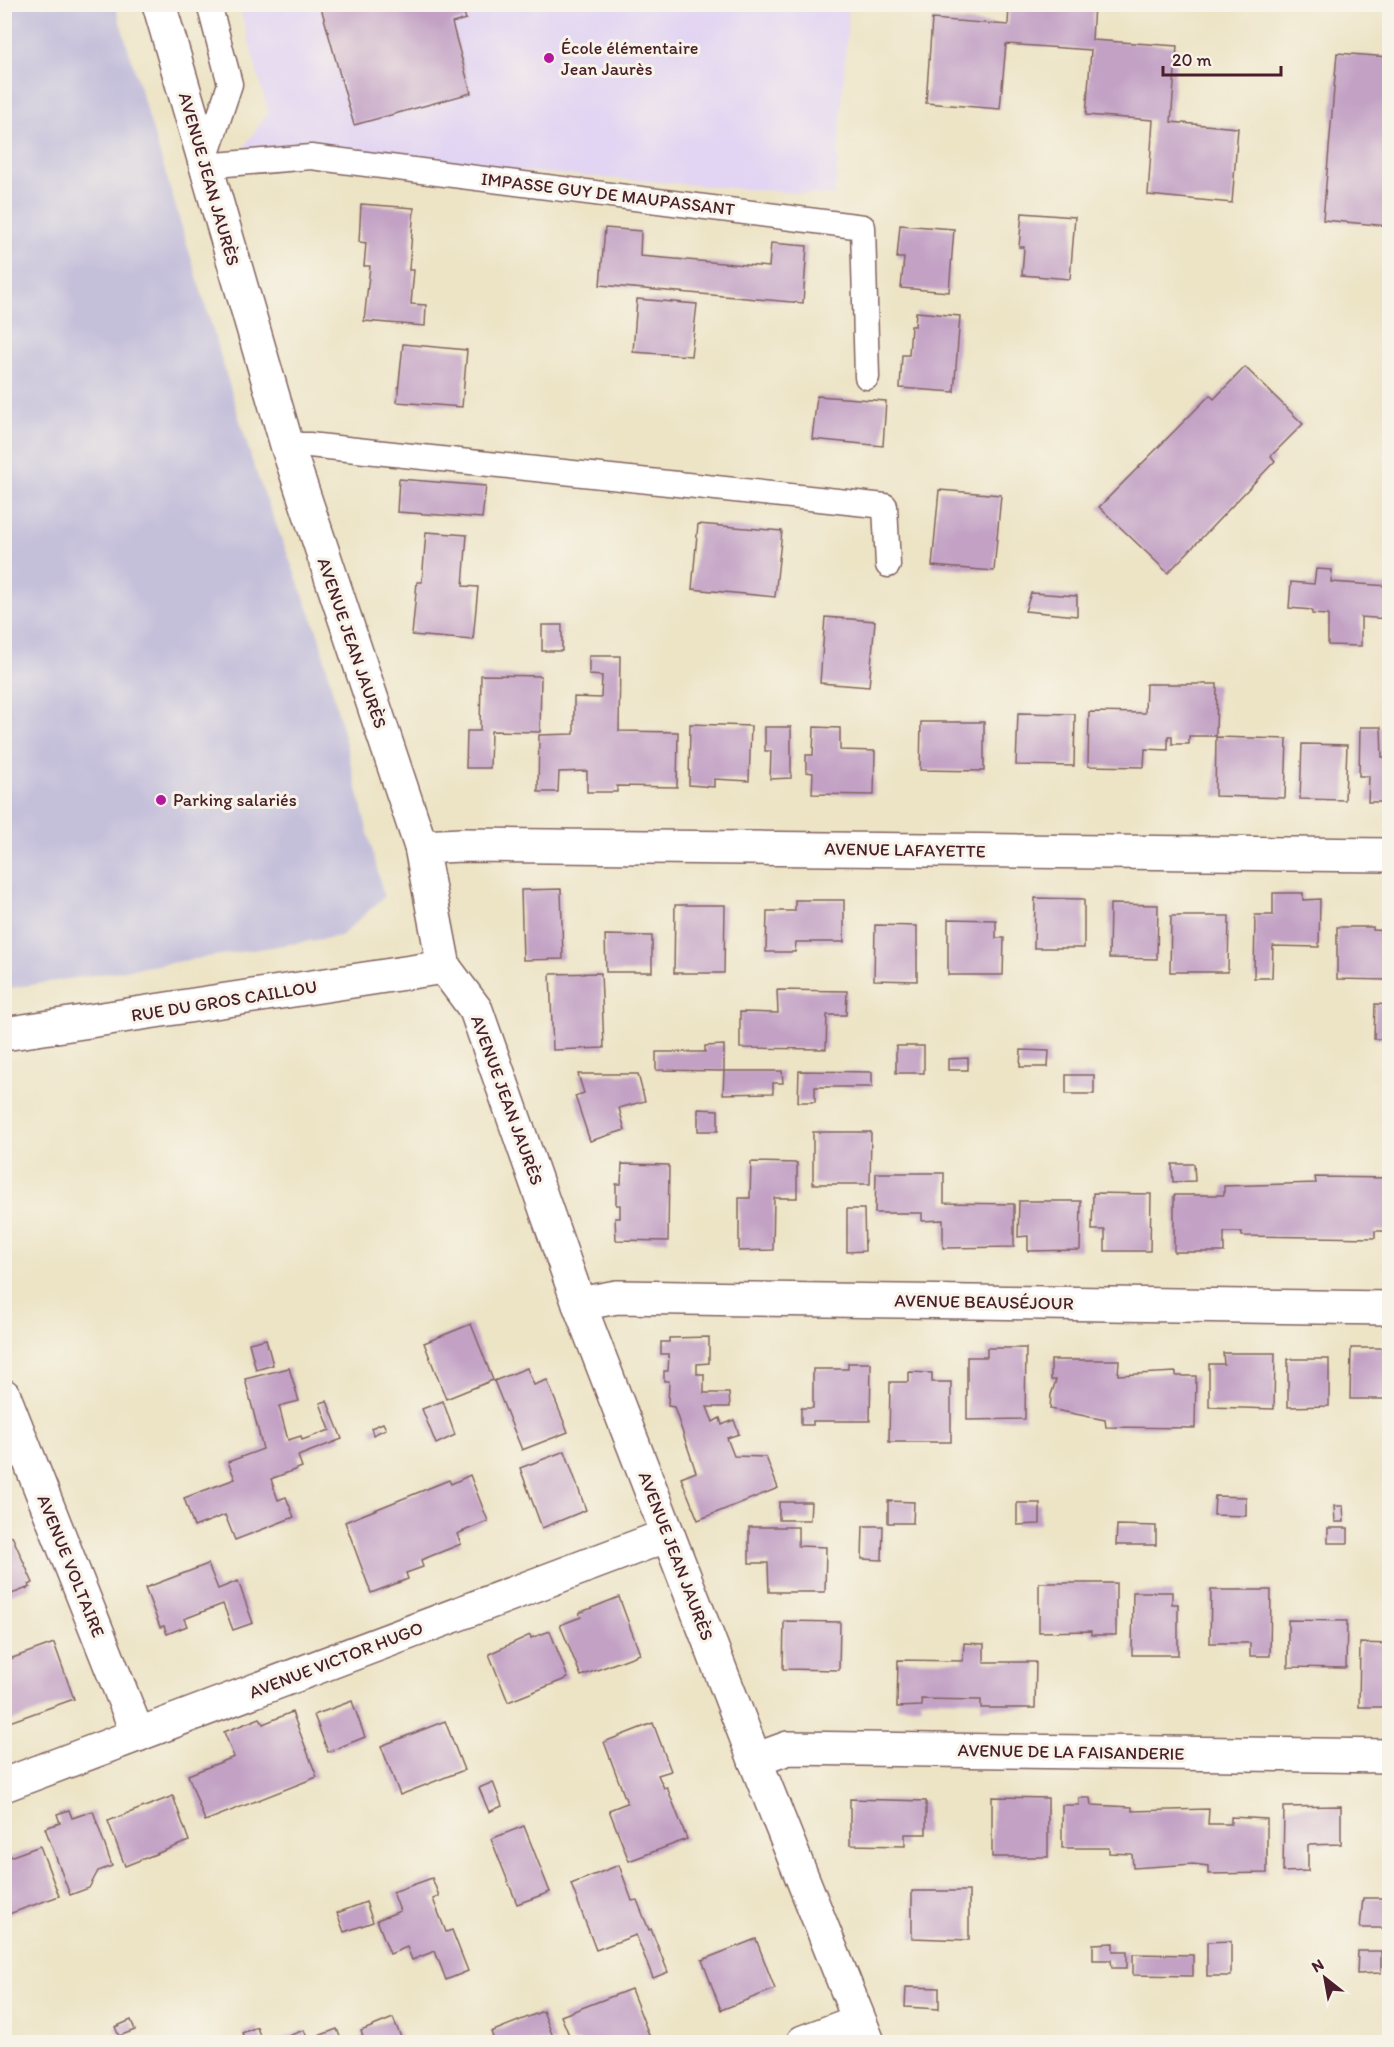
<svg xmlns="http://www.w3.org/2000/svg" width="1394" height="2047" font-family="Itim,sans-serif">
  <rect width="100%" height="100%" fill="#f7f3e8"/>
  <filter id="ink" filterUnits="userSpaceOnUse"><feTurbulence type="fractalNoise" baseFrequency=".0167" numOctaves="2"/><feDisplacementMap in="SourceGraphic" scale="12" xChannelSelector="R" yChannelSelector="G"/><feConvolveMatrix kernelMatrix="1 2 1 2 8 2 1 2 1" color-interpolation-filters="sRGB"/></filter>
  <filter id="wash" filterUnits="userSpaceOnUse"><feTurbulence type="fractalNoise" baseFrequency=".008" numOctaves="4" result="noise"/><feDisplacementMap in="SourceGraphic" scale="24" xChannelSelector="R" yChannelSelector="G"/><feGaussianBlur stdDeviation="1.35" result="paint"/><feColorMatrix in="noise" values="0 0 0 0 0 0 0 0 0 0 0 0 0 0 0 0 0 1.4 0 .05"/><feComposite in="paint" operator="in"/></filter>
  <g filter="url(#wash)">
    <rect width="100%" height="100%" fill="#ede4c6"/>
    <path fill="#e2d4f3" d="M239 5H849L835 196 243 149 268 112Z"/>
    <path fill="#c5c0da" d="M5 4 115 5 254 467 319 636 384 897 341 936 5 989Z"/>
    <g id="blocks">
      <g fill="#c2a1c5">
        <path d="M320 4H461L466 19 452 23 471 93 354 125Z"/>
        <path d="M1009 4H1094L1092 40 1177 46 1171 122 1238 128 1232 203 1148 195 1153 120 1086 115 1091 50 1006 44 1000 109 926 103 932 19 1008 25Z"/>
        <path d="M1337 53 1389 57V226L1323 220Z"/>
        <path d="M361 204 414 208 409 270H414L411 304 426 305 425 326 364 321 370 266H364L366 243 359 242Z"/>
        <path d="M1022 213 1075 217 1070 279 1022 275 1024 247H1019Z"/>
        <path d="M900 225 954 229 949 292 901 288 904 258H897Z"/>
        <path d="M605 228 641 231 640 256 769 267 771 243 807 246 803 303 600 285Z"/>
        <path d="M637 299 697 304 691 356 633 352Z"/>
        <path d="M916 312 960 316 954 392 900 388 902 355H909L911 326H915Z"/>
        <path d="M403 344 467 350 462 407 397 402Z"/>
        <path d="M1245 367 1303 424 1271 456 1275 461 1168 573 1099 507 1210 395 1214 399Z"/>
        <path d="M817 396 886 401 883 446 812 439Z"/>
        <path d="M399 479 486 486 482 518 397 512Z"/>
        <path d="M939 490 1001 495 994 571 932 566Z"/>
        <path d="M698 524 782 531 775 597 692 589Z"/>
        <path d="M426 532 467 535 463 586 478 587 473 640 412 635 417 582H422Z"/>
        <path d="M1316 569 1332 570 1331 582 1389 586V619L1361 617V646L1328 645V615L1312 614V610L1289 608 1291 582 1314 584Z"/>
        <path d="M1031 593 1077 596V616L1025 611Z"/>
        <path d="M825 617 875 621 869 687 820 683Z"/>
        <rect x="542" y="625" width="20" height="26"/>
        <path d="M589 656H620L619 731 678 732 677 787 617 786V792H587V771L559 772 558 792H538L539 735 574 734V697L601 698 602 676 589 675Z"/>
        <path d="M481 675 541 676 540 732 491 731 490 768H466L467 731H480Z"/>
        <path d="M1146 684H1217L1216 736H1189V744H1172V736H1168V750L1145 749 1144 767 1088 766 1089 712 1145 713Z"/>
        <path d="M1018 713 1075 714 1074 766 1016 765Z"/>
        <path d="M921 722H984V771L920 770Z"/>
        <path d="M690 724 751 726 749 781 714 779V787L689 785Z"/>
        <path d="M765 727H791V778L770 779 771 751H765Z"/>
        <path d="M814 727 840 728V750L875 751 874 795 812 794 813 773 806 772V755H813Z"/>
        <path d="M1360 727H1381L1382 757H1389V802H1368L1369 776H1359Z"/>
        <path d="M1216 737 1287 739 1285 798 1215 796Z"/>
        <path d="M1302 744 1347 745 1345 800 1300 799Z"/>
        <path d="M561 889 563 959 523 960 521 890Z"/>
        <path d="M1273 893H1303V900L1320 899 1319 947 1273 946 1272 978H1254L1255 915H1273Z"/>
        <path d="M1035 898 1084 899V948H1034Z"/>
        <path d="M795 900H844V942H796L795 952H766L767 911H795Z"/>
        <path d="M1110 904 1158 905 1157 959 1109 958Z"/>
        <path d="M675 905H725L724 973H674Z"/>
        <path d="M1171 916H1229L1228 972H1170Z"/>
        <path d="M948 919 996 920V938H1004L1003 975H948Z"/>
        <path d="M875 925 917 926V981L874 980Z"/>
        <path d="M1337 927H1373V930L1389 931V980L1337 979Z"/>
        <path d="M605 935 652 936V972H606Z"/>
        <path d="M601 973 604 1048 553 1050 550 974Z"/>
        <path d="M777 990 847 991 846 1015H827L826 1049 740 1048V1012L778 1013Z"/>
        <path d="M1375 1004 1389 1005 1388 1039H1374Z"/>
        <path d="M724 1045V1071L656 1070V1052H705V1046Z"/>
        <rect x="896" y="1046" width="28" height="27"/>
        <path d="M1021 1050 1049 1051 1048 1067H1020Z"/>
        <path d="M968 1058V1070H948V1059Z"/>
        <path d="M724 1071H782L783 1083H773V1093L723 1094Z"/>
        <path d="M799 1071 872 1072V1087H815V1102H798Z"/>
        <path d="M578 1074H638L645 1101 619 1108 625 1130 590 1141 575 1096 584 1093Z"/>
        <rect x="1066" y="1075" width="28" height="19"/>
        <path d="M698 1109 718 1110V1131H698Z"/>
        <path d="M813 1132H871L870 1184H813Z"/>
        <path d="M751 1162 797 1163V1198H774L773 1250 739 1251V1198H750Z"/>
        <path d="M622 1164 669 1165 668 1241 616 1240 615 1218H620V1205H616V1184H621Z"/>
        <path d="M1172 1164H1194L1195 1181 1173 1182Z"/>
        <path d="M876 1173H944V1203L1014 1204V1247L943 1248V1220L922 1221V1213H875Z"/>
        <path d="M1315 1177 1389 1178V1231H1375V1238L1242 1236V1232H1224V1252H1174V1195H1224V1186L1316 1183Z"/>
        <path d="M1093 1193 1151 1194 1150 1251H1105V1230H1092Z"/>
        <path d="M1019 1201H1081L1080 1250 1028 1251V1236L1018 1237Z"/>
        <path d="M847 1209H864L865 1251 847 1252Z"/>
        <path d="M471 1324 493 1380 446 1399 424 1343Z"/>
        <path d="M709 1337V1363L697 1364V1374H704V1393H729L730 1407H707L713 1422 720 1418 722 1425 734 1420 739 1434 727 1438 734 1456 766 1457 778 1488 698 1520 681 1478 696 1472 674 1407 668 1406 669 1381H664V1371H668L669 1354H661V1342H669V1338Z"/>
        <path d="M266 1339 273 1365 256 1370 249 1343Z"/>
        <path d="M987 1348H1026L1025 1419 967 1420V1357H987Z"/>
        <path d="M1351 1348H1389V1399H1350Z"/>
        <path d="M1223 1353H1275L1274 1409 1209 1407V1364H1224Z"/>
        <path d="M1288 1359H1329V1406L1288 1407Z"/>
        <path d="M1051 1360H1119L1118 1375 1176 1372V1376H1196L1195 1428 1106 1427 1105 1420 1050 1409 1051 1395 1056 1380H1051Z"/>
        <path d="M848 1363H871L870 1421H813V1425H801V1408H813V1369H848Z"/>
        <path d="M289 1368 299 1401 279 1406 288 1440 301 1436 302 1440 330 1430 320 1403 327 1401 342 1439 298 1456 302 1467 271 1479 278 1500 286 1497 294 1517 235 1540 225 1515 194 1527 184 1498 235 1479 228 1462 263 1449 245 1379Z"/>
        <path d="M527 1368 534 1385 547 1380 568 1432 522 1450 494 1381Z"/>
        <path d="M909 1372 932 1373V1382H951V1442H889L890 1382H909Z"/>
        <path d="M443 1401 455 1435 436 1444 422 1409Z"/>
        <path d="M383 1423 386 1429 373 1435 371 1428Z"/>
        <path d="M565 1451 586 1510 542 1528 520 1468Z"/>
        <path d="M470 1475 488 1521 457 1534 461 1544 421 1560 423 1567 406 1573 408 1579 371 1593 345 1522 449 1480 451 1484Z"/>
        <path d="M1215 1496 1246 1497V1516L1214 1515Z"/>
        <path d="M888 1501 914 1502 913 1523H888Z"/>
        <path d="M779 1502H811L810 1520H779Z"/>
        <path d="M1017 1503H1040V1524L1017 1525Z"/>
        <path d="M1334 1506H1343L1344 1522H1335Z"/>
        <path d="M1117 1525 1156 1526V1545H1116Z"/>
        <path d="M863 1526H883L882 1560 862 1559Z"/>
        <path d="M749 1527H798V1546L826 1547 825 1592H769L768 1563H749Z"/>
        <rect x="1328" y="1528" width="20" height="15"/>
        <path d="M12 1536 33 1583 29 1585 30 1587 4 1597V1539Z"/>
        <path d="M208 1564 218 1589 238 1581 253 1623 233 1630 223 1604 184 1619 187 1626 167 1634 164 1626 160 1627 145 1588Z"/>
        <path d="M1039 1583H1116V1635H1091V1631L1039 1632Z"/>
        <path d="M1211 1590H1271L1270 1656H1250V1643H1210Z"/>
        <path d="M1133 1592H1172V1604H1178V1655H1132Z"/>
        <path d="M619 1597 640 1654 581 1676 560 1625 581 1617 579 1613Z"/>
        <path d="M1288 1620 1347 1621 1346 1668 1288 1667Z"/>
        <path d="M784 1621 840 1622 839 1670 783 1669Z"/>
        <path d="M550 1631 568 1678 508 1702 489 1654 530 1635 531 1638Z"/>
        <path d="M54 1643 74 1699 4 1724V1661Z"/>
        <path d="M964 1643 984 1644V1662H1036L1035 1708H981V1700L921 1699 922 1706 897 1707 898 1660 963 1661Z"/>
        <path d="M1360 1643 1389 1644V1707H1359Z"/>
        <path d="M352 1701 365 1737 328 1752 314 1715Z"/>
        <path d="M292 1712 317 1777 205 1821 188 1775 234 1757 224 1732 260 1718 263 1724Z"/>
        <path d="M445 1721 464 1770 400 1795 381 1746Z"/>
        <path d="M653 1723 671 1771 658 1775 664 1788 667 1787 687 1839 629 1861 609 1810 627 1803 604 1742Z"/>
        <path d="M493 1782 502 1806 489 1812 479 1788Z"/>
        <path d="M173 1796 189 1841 125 1866 108 1821Z"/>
        <path d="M992 1797 1048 1798V1857H992Z"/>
        <path d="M1079 1798H1090L1091 1805 1132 1807V1811L1209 1809 1208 1824H1231V1817L1267 1819V1873L1208 1874V1866L1193 1864 1133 1868 1132 1854 1109 1853V1848H1062V1805H1079Z"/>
        <path d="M850 1799 926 1801V1834H905V1846L850 1845Z"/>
        <path d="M1341 1806V1844L1308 1845V1871L1283 1872 1284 1807Z"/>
        <path d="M69 1810 72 1818 93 1811 112 1866 98 1871 89 1888 70 1895 45 1828 60 1823 57 1814Z"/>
        <path d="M524 1826 550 1892 517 1904 491 1839Z"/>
        <path d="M40 1846 59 1896 6 1915 4 1859Z"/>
        <path d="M619 1865 632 1901 637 1900 649 1930 651 1929 668 1972 653 1978 636 1935 596 1950 571 1884Z"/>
        <path d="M432 1878 439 1896 433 1899 446 1932 452 1930 468 1971 446 1980 435 1951 412 1960 407 1947 390 1954 377 1920 400 1911 393 1892Z"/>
        <path d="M912 1891H969V1940L912 1938Z"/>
        <path d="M1363 1898H1389V1928H1360Z"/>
        <path d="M366 1902 373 1922 344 1932 337 1913Z"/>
        <path d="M756 1939 775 1989 721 2010 702 1960Z"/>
        <path d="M1231 1941V1976H1207V1942Z"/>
        <path d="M1113 1943V1951H1127V1968H1112L1111 1960H1093V1944Z"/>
        <path d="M1358 1951H1381V1973L1357 1974Z"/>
        <path d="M1133 1954 1193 1955V1976L1133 1975Z"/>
        <path d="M906 1987 939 1988V2009L905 2007Z"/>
        <path d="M631 1989 651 2040 645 2042H572L561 2016Z"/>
        <path d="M543 2011 555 2042H495L491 2032Z"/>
        <path d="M393 2018 403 2042H350L363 2037 361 2031Z"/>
        <path d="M131 2020 135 2030 119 2036 115 2027Z"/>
        <path d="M257 2027 262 2042H246L242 2033Z"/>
        <path d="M337 2029 342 2042H273L304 2030 308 2040Z"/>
      </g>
    </g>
  </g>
  <g filter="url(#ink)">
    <use href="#blocks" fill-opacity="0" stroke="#836461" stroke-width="1.5"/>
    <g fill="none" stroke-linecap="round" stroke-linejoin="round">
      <defs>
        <g id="service">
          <path d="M209 4 230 84 203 166 311 157 863 227 867 377"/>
          <path d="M287 445H309L885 506 888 565"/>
        </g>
        <g id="minor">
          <path d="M159 4 287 445 421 847 444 967 476 1010 579 1304 755 1760 868 2042"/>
          <path d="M421 847 461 845 1390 855"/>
          <path d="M4 1034 444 967"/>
          <path d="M579 1304 617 1297 1390 1308"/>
          <path d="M4 1396 138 1735"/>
          <path d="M755 1760 788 1748 1390 1756"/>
          <path d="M4 1785 668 1535"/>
          <path d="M803 2042 859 2021"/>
        </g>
      </defs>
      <use href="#service" stroke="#836461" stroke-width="27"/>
      <use href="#minor" stroke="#836461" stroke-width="36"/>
      <use href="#service" stroke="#fff" stroke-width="24"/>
      <use href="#minor" stroke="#fff" stroke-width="33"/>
    </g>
  </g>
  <g fill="#b5179e" stroke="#f7f3e8" stroke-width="2">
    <circle cx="549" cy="58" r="6"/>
    <circle cx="161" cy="800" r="6"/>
  </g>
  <g text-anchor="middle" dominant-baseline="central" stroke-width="6" stroke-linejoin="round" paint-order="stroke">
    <g font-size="18" fill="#4a1f2b" stroke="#f7f3e8" text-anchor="start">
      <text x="561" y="48">École élémentaire<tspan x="561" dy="21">Jean Jaurès</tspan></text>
      <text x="173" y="800">Parking salariés</text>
    </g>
    <g font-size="18" fill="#4a1f2b" stroke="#f7f3e8">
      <text transform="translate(209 179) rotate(74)">AVENUE JEAN JAURÈS</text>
      <text transform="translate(608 194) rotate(7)">IMPASSE GUY DE MAUPASSANT</text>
      <text transform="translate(352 643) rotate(71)">AVENUE JEAN JAURÈS</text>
      <text transform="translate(905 850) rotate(1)">AVENUE LAFAYETTE</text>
      <text transform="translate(224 1001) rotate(-9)">RUE DU GROS CAILLOU</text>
      <text transform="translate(507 1100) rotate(70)">AVENUE JEAN JAURÈS</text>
      <text transform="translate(984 1302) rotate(1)">AVENUE BEAUSÉJOUR</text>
      <text transform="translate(676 1556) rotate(69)">AVENUE JEAN JAURÈS</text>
      <text transform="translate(71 1566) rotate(68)">AVENUE VOLTAIRE</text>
      <text transform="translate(336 1660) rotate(-21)">AVENUE VICTOR HUGO</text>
      <text transform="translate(1071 1752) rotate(1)">AVENUE DE LA FAISANDERIE</text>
    </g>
  </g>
  <rect width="1394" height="2047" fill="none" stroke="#f7f3e8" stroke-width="24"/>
  <g transform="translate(1325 1978) rotate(329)" stroke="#f7f3e8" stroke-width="4.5" paint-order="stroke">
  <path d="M0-4.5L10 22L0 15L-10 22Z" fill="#4a1f2b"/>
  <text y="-9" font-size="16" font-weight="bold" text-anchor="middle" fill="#4a1f2b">N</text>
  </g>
  <path d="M1163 66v9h118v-9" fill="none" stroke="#4a1f2b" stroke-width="3"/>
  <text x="1172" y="66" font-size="18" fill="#4a1f2b" stroke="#f7f3e8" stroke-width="4.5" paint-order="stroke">20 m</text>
</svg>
